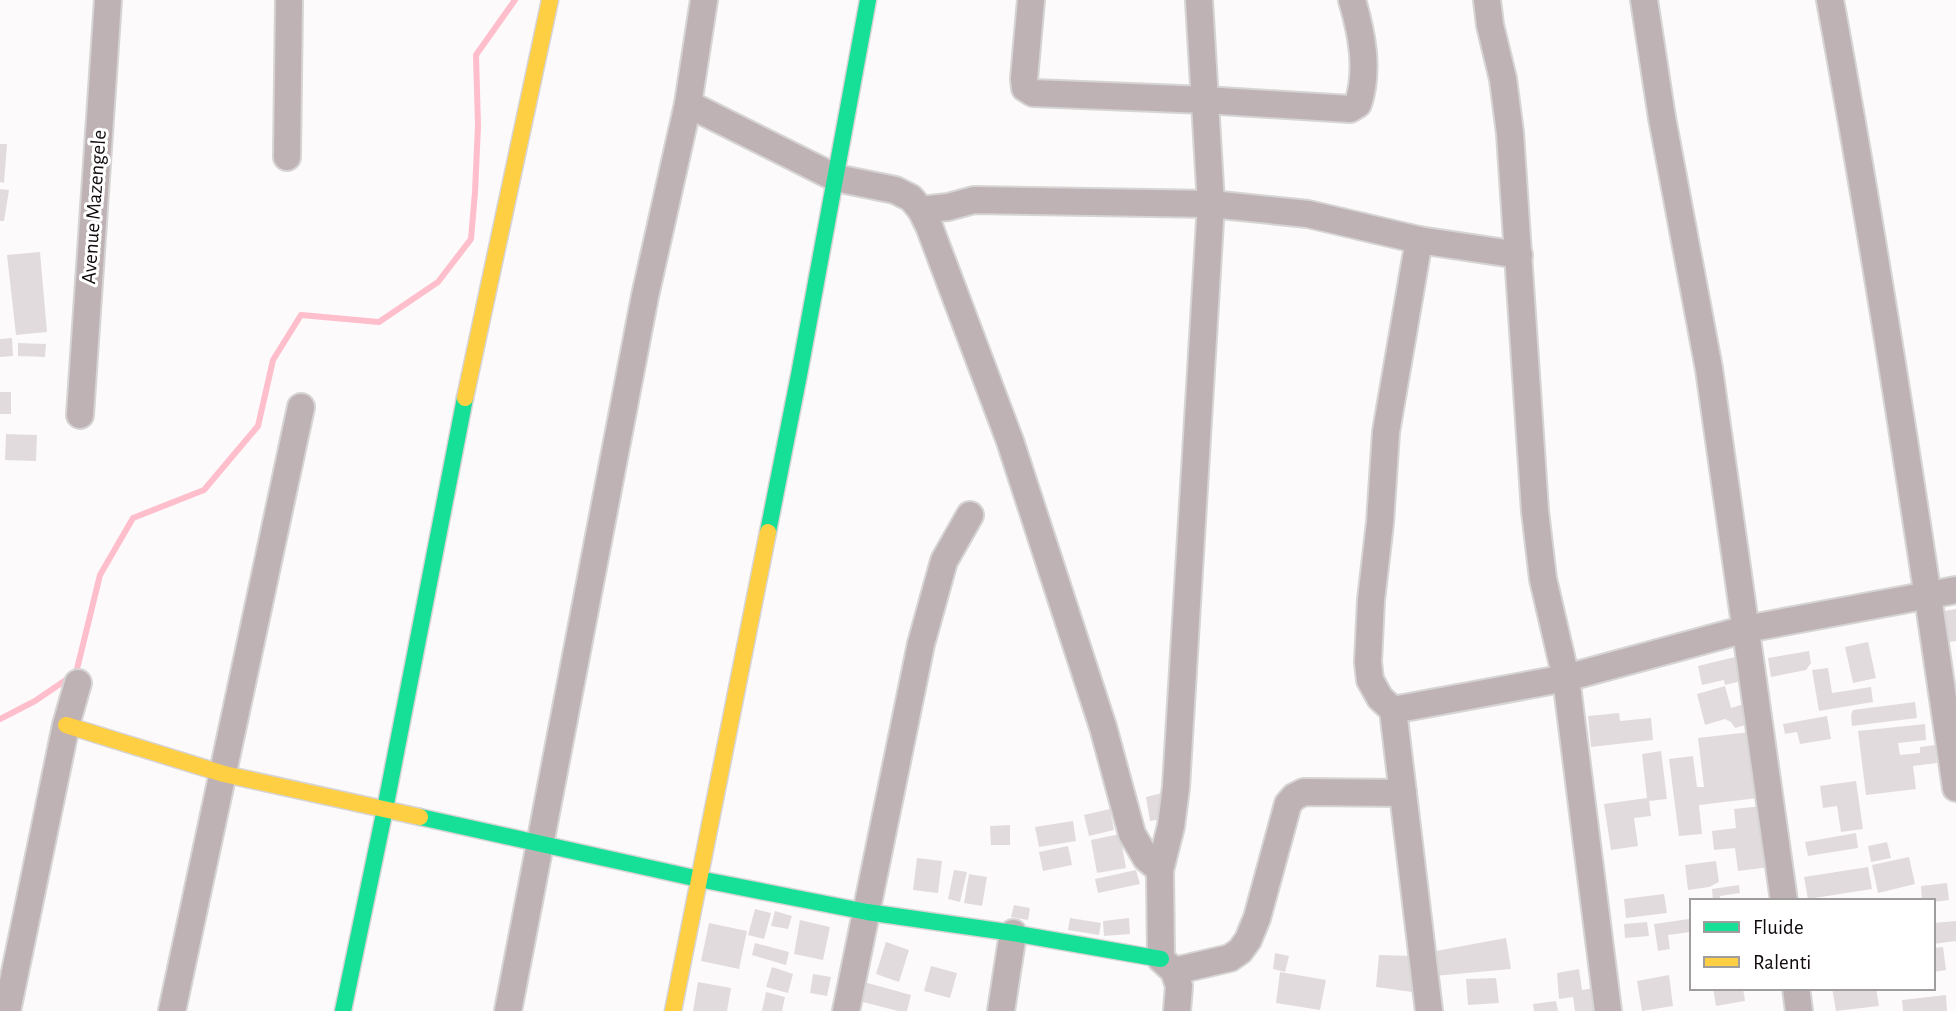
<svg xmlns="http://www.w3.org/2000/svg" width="1956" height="1011" font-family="'Alegreya Sans',sans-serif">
  <rect width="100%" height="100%" fill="#fdfafb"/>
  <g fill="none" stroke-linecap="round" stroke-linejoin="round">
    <path stroke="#febecb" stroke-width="6" d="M0 719 35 701 76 673 100 575 133 518 204 490 258 426 273 360 301 315 379 322 438 282 471 239 475 192 478 126 476 55 515 0"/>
  </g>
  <g fill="#e2dbdd">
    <path d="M0 144H7L4 183 0 182Z"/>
    <path d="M0 189 9 190 4 221H0Z"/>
    <path d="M40 252 47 332 16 335 7 255Z"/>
    <path d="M12 338 13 356 0 357V339Z"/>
    <path d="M18 343 46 344 45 357 18 356Z"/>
    <rect x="0" y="392" width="11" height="22"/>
    <path d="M6 434 37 435 36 461 5 460Z"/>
    <path d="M1956 609V641L1949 642 1944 611Z"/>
    <path d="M1868 642 1876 678 1853 683 1845 647Z"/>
    <path d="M1809 651 1811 663 1806 670 1771 677 1768 658Z"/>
    <path d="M1735 657 1741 681 1725 685 1724 680 1702 685 1698 666Z"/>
    <path d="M1828 668 1832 693 1871 687 1873 702 1819 711 1812 670Z"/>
    <path d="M1725 686 1731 708 1744 704 1749 724 1735 728 1731 722 1725 719 1705 725 1697 694Z"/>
    <path d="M1915 702 1917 718 1852 726 1851 715 1853 710Z"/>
    <path d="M1619 713 1620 721 1651 718 1653 740 1591 747 1588 716Z"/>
    <path d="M1827 716 1831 739 1800 744 1797 732 1785 734 1783 724Z"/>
    <path d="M1925 724 1926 740 1898 743 1900 755 1920 753V747L1935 745 1937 763 1913 766 1916 789 1866 795 1858 731Z"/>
    <path d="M1750 732 1758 798 1699 805 1702 834 1679 836 1669 759 1693 756 1697 787H1704L1698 738Z"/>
    <path d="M1661 751 1667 799 1649 801 1651 816 1634 818 1638 846 1611 850 1604 804 1647 798 1642 754Z"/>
    <path d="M1856 781 1863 829 1841 832 1837 806 1823 808 1820 786Z"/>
    <path d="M1162 793 1167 818 1150 821 1146 797Z"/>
    <path d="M1763 806 1770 867 1738 871 1735 848 1714 850 1712 831 1736 828 1734 809Z"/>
    <path d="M1110 809 1114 830 1089 836 1084 815Z"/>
    <path d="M1073 821 1076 841 1039 847 1035 827Z"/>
    <path d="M1010 825V845H991L990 826Z"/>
    <path d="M1856 833 1858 848 1808 856 1805 842Z"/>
    <path d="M1120 834 1126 868 1097 873 1091 840Z"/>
    <path d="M1887 842 1891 858 1871 862 1868 846Z"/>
    <path d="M1068 846 1072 865 1043 871 1039 852Z"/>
    <path d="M1909 857 1915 884 1878 893 1872 865Z"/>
    <path d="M917 858 942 861 938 893 913 890Z"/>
    <path d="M1716 861 1719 882 1709 887 1688 890 1685 865Z"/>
    <path d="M1868 867 1872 889 1808 899 1804 877Z"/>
    <path d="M954 870 967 872 960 902 948 899Z"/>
    <path d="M1136 870 1140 884 1098 893 1095 879Z"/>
    <path d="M969 874 987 877 982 906 964 903Z"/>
    <path d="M1947 883 1949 900 1933 902V901H1922L1921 886Z"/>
    <path d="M1739 885 1740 893 1720 896V901H1713L1712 889Z"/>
    <path d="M1664 894 1667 913 1626 918 1624 899Z"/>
    <path d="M1014 905 1030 908 1028 920 1011 917Z"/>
    <path d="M755 909 771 913 764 939 748 935Z"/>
    <path d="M775 911 792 916 788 929 771 926Z"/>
    <path d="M1070 918 1101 923 1099 935 1068 930Z"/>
    <path d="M1129 918 1130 934 1104 936 1103 921Z"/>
    <path d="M1689 919 1691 932 1668 935 1670 949 1658 951 1654 924Z"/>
    <path d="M800 920 830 927 823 960 794 954Z"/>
    <path d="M1956 921V941L1933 944V923Z"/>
    <path d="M1647 922 1649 936 1625 938 1624 924Z"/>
    <path d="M709 923 747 931 739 969 701 961Z"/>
    <path d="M1506 938 1511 969 1434 976 1430 952Z"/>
    <path d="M886 942 909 950 899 982 876 974Z"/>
    <path d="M755 943 789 952 786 965 752 955Z"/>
    <path d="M1943 947 1946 970 1933 972V948Z"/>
    <path d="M1275 953 1289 956 1285 972 1273 969Z"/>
    <path d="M1379 955 1414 956 1412 992 1376 987Z"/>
    <path d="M931 966 957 973 950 998 924 991Z"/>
    <path d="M772 967 793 974 788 993 766 987Z"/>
    <path d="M1579 969 1582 990 1599 987 1601 1011H1575L1573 997 1559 999 1557 973Z"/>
    <path d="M1280 972 1326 980 1320 1010 1276 1003Z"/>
    <path d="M813 974 831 977 827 996 810 993Z"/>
    <path d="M1669 975 1673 1006 1642 1011 1637 981Z"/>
    <path d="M1496 978 1499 1003 1468 1005 1466 979Z"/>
    <path d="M698 982 731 988 727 1011H693Z"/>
    <path d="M864 982 911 995 907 1011H898L859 1001Z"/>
    <path d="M1713 988H1743L1745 1001 1716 1006Z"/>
    <path d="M1832 988H1876L1879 1006 1836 1011Z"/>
    <path d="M766 992 785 997 782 1011H762Z"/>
    <path d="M1946 995 1947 1011H1903L1902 1000Z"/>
    <path d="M1556 1001 1558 1011H1534L1533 1004Z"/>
  </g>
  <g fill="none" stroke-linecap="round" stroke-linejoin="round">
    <defs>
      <g id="street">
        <path d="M1031 0 1024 79 1025 88 1033 93 1205 100 1350 109 1358 104C1369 70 1362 34 1352 0"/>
        <path d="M1487 0 1490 25 1503 79 1510 133 1535 511 1543 579 1566 678 1608 1011"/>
        <path d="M1644 0 1662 118 1709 369 1784 901"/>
        <path d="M1830 0C1878 261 1918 524 1956 788"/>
        <path d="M688 104 836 178 895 190 911 198 921 210 929 226 1010 441 1103 727 1132 834 1146 858 1160 870"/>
        <path d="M287 157 289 0"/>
        <path d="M921 210 948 207 974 200 1211 204 1308 214 1419 240 1519 255"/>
        <path d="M1419 240 1386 432 1380 523 1371 600 1368 662 1370 680 1380 698 1393 710 1429 1011"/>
        <path d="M80 415 108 0"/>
        <path d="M1393 710 1566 678 1746 629 1956 590"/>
        <path d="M1174 971 1230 958 1240 951 1248 940 1257 918 1288 804 1294 797 1304 792 1403 793"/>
        <path d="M1796 988 1799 1011"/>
        <path d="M7 1011 66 725 78 683"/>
        <path d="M172 1011 301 407"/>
        <path d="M508 1011 645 296 688 104 704 0"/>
        <path d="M846 1011 921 644 944 561 970 515"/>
        <path d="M1001 1011 1013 933"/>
        <path d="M1177 1011 1179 986 1174 971 1161 959 1160 870 1171 826 1176 787 1211 204 1199 0"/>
      </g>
      <g id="fast">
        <path d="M768 532 799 375 868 0"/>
        <path d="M420 817 699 879 867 912 1013 933 1161 959"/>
        <path d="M343 1011 385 809 465 398"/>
      </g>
      <g id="slow">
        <path d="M465 398 550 0"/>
        <path d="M66 725 224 774 420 817"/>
        <path d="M673 1011 768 532"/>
      </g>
    </defs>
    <use href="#street" stroke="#d6d4d5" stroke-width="30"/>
    <use href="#fast" stroke="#d6d4d5" stroke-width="19"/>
    <use href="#slow" stroke="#d6d4d5" stroke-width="19"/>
    <use href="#street" stroke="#beb2b4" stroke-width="26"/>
    <use href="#fast" stroke="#16e098" stroke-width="16"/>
    <use href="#slow" stroke="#ffcf43" stroke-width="16"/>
  </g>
  <g text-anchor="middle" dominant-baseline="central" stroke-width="6" stroke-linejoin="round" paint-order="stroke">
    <g font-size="21" fill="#110a0b" stroke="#fff">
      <text transform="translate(94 207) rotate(-86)">Avenue Mazengele</text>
    </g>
  </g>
  <rect x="1690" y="899" width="245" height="91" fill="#ffffff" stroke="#a09d9d" stroke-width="2"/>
  <rect x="1704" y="922" width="35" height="10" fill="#16e098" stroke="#a09d9d" stroke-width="2"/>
  <text x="1753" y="934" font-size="21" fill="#110a0b">Fluide</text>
  <rect x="1704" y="957" width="35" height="10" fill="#ffcf43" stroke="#a09d9d" stroke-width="2"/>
  <text x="1753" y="969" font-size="21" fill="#110a0b">Ralenti</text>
</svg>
